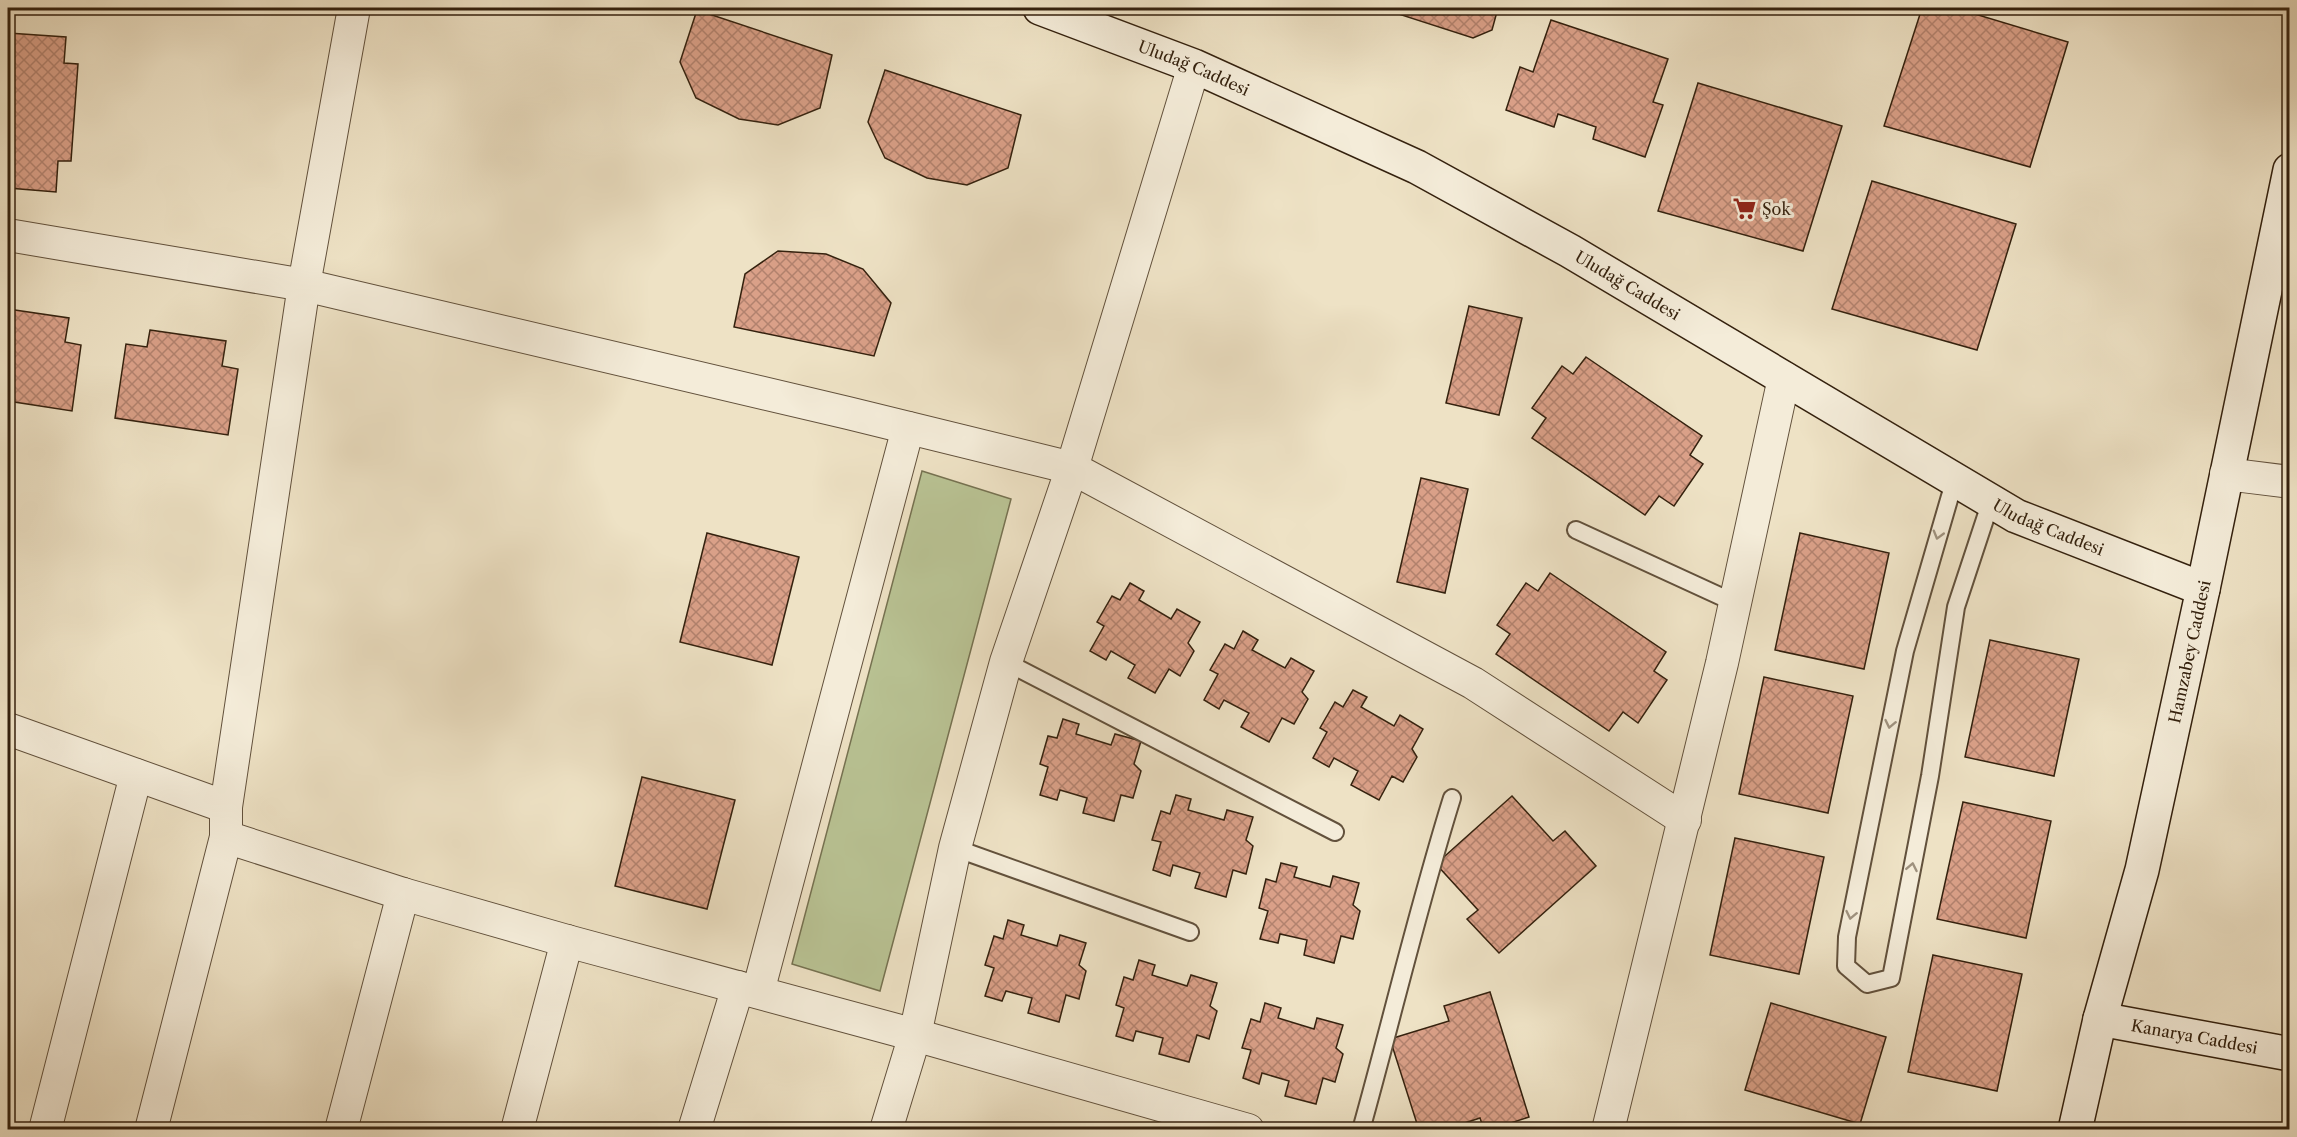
<svg xmlns="http://www.w3.org/2000/svg" width="2297" height="1137" font-family="'Libre Caslon Text',serif">
  <defs>
    <pattern id="building-cross-hatch" width="8" height="8" patternUnits="userSpaceOnUse" patternTransform="scale(1.5)"><rect width="8" height="8" fill="#daa088"/><path d="M0 0l8 8M0 8l8-8" fill="none" stroke="#b2826e"/></pattern>
  </defs>
  <rect width="100%" height="100%" fill="#eee2c5"/>
  <filter id="stains"><feTurbulence type="fractalNoise" baseFrequency=".00333" numOctaves="4"/><feColorMatrix values="0 0 0 0 .2 0 0 0 0 .09 0 0 0 0 .02 0 0 0 .5 -.17"/></filter>
  <radialGradient id="worn" r=".72"><stop offset=".6" stop-color="#630" stop-opacity="0"/><stop offset="1" stop-color="#630" stop-opacity=".3"/></radialGradient>
  <path fill="#b9c394" stroke="#767251" stroke-width="1.5" d="M922 471 1011 499 880 991 792 964Z"/>
  <g fill="url(#building-cross-hatch)" stroke="#34210e" stroke-width="1.5">
    <path d="M1385 8H1498L1492 30 1473 38 1386 10Z"/>
    <path d="M1922 8H1955L2068 42 2030 167 1884 126Z"/>
    <path d="M697 10 832 55 820 108 778 125 739 119 696 98 680 62Z"/>
    <path d="M1551 20 1668 59 1653 102 1663 105 1645 157 1593 139 1596 127 1558 114 1554 127 1506 110 1520 67 1533 72Z"/>
    <path d="M8 33 66 37 64 63 78 64 71 161H58L56 192 8 188Z"/>
    <path d="M885 70 1021 115 1008 168 967 185 927 178 885 158 868 122Z"/>
    <path d="M1698 83 1842 126 1803 251 1658 211Z"/>
    <path d="M1872 181 2016 224 1977 350 1832 309Z"/>
    <path d="M778 251 826 254 863 269 891 303 874 356 734 327 745 274Z"/>
    <path d="M1469 306 1522 318 1499 415 1446 403Z"/>
    <path d="M8 309 69 318 65 342 81 345 72 411 8 401Z"/>
    <path d="M150 330 226 341 222 366 238 369 228 435 115 418 126 344 147 347Z"/>
    <path d="M1586 357 1702 436 1690 455 1703 464 1674 506 1659 496 1645 515 1532 438 1546 418 1532 408 1562 366 1573 374Z"/>
    <path d="M1421 478 1468 489 1445 593 1397 582Z"/>
    <path d="M707 533 799 557 772 665 680 642Z"/>
    <path d="M1800 533 1889 553 1864 669 1775 650Z"/>
    <path d="M1550 573 1666 652 1654 671 1667 680 1638 723 1623 712 1609 731 1496 654 1510 634 1497 625 1526 583 1538 591Z"/>
    <path d="M1130 583 1144 591 1139 600 1171 619 1177 609 1200 622 1188 643 1194 651 1180 676 1169 669 1155 693 1128 678 1135 665 1111 651 1106 660 1090 651 1104 626 1097 622 1112 596 1120 600Z"/>
    <path d="M1243 631 1258 640 1252 650 1285 668 1291 658 1314 671 1302 692 1308 699 1294 724 1282 718 1269 742 1241 727 1249 713 1224 700 1219 709 1204 700 1218 674 1210 670 1225 644 1234 649Z"/>
    <path d="M1990 640 2079 659 2054 776 1965 757Z"/>
    <path d="M1764 677 1853 696 1828 813 1739 794Z"/>
    <path d="M1353 690 1367 697 1361 707 1394 726 1400 715 1423 729 1412 749 1417 757 1403 782 1392 776 1379 800 1351 785 1358 771 1334 758 1329 767 1313 758 1327 732 1320 728 1335 702 1343 707Z"/>
    <path d="M1063 719 1079 724 1076 734 1111 745 1115 734 1141 741 1134 764 1141 771 1133 798 1121 795 1114 821 1083 813 1087 798 1060 790 1057 800 1040 795 1048 767 1040 764 1048 736 1057 738Z"/>
    <path d="M642 777 735 800 707 909 615 886Z"/>
    <path d="M1176 795 1191 799 1188 810 1224 820 1227 810 1253 817 1246 840 1253 846 1246 874 1233 870 1226 897 1195 888 1200 873 1173 865 1170 876 1153 870 1161 842 1152 840 1161 811 1170 814Z"/>
    <path d="M1512 796 1553 841 1565 831 1596 866 1499 953 1467 919 1478 910 1436 864Z"/>
    <path d="M1963 802 2051 821 2026 938 1937 919Z"/>
    <path d="M1735 838 1824 857 1799 974 1710 955Z"/>
    <path d="M1281 863 1297 867 1294 877 1330 887 1333 876 1359 883 1353 905 1360 911 1353 939 1341 936 1334 963 1304 955 1307 940 1280 934 1278 943 1260 939 1268 911 1259 908 1266 879 1276 882Z"/>
    <path d="M1008 920 1024 925 1021 935 1057 946 1060 935 1086 943 1079 965 1086 971 1079 999 1066 995 1059 1022 1028 1013 1032 998 1006 991 1002 1001 985 996 994 968 985 965 994 936 1003 939Z"/>
    <path d="M1933 955 2022 974 1997 1091 1908 1072Z"/>
    <path d="M1139 960 1155 965 1152 975 1187 986 1191 975 1217 983 1210 1006 1217 1011 1209 1039 1197 1035 1189 1062 1159 1054 1163 1038 1136 1031 1133 1041 1116 1036 1124 1008 1116 1005 1124 977 1133 980Z"/>
    <path d="M1490 992 1529 1117 1489 1130H1484L1480 1118 1443 1130H1419L1390 1039 1449 1021 1444 1006Z"/>
    <path d="M1265 1003 1281 1008 1278 1018 1314 1029 1317 1018 1343 1025 1336 1048 1343 1054 1335 1082 1323 1078 1316 1104 1285 1096 1289 1081 1262 1073 1259 1084 1243 1078 1251 1050 1242 1048 1251 1019 1260 1022Z"/>
    <path d="M1771 1003 1886 1037 1860 1124 1745 1090Z"/>
  </g>
  <g fill="none" stroke-linecap="round" stroke-linejoin="round">
    <defs>
      <g id="lane">
        <path d="M1955 479 1905 651 1847 937 1846 966 1867 984 1891 978 1930 776 1956 607 1991 501"/>
        <path d="M1576 530 1735 603"/>
        <path d="M1006 662 1335 832"/>
        <path d="M955 848 1190 932"/>
        <path d="M1361 1130C1392 1019 1418 907 1452 798"/>
      </g>
      <g id="street">
        <path d="M8 235 304 285 848 413 1072 468 1473 683 1685 820"/>
        <path d="M2226 474 2290 482"/>
        <path d="M8 729 226 807"/>
        <path d="M226 837 403 894 567 941 915 1035 1248 1130"/>
        <path d="M758 992 908 428"/>
        <path d="M45 1130 136 775"/>
        <path d="M151 1130 226 837V807L304 285 354 8"/>
        <path d="M341 1130 403 894"/>
        <path d="M517 1130 567 941"/>
        <path d="M694 1130 738 987"/>
        <path d="M886 1130 915 1035 955 848 1006 662 1072 468 1194 66"/>
        <path d="M1608 1130 1722 663 1784 378"/>
      </g>
      <g id="secondary">
        <path id="s1" d="M1040 8 1194 66 1417 167 1570 251 2016 516 2203 589"/>
        <path id="s2" d="M2100 1019 2290 1054"/>
        <path id="s3" d="M2075 1130 2100 1019 2142 870 2203 589 2290 170"/>
      </g>
    </defs>
    <use href="#lane" stroke="#62513c" stroke-width="20"/>
    <use href="#street" stroke="#62513c" stroke-width="34"/>
    <use href="#secondary" stroke="#34210e" stroke-width="36"/>
    <use href="#lane" stroke="#f4ecd9" stroke-width="16"/>
    <use href="#street" stroke="#f4ecd9" stroke-width="32"/>
    <use href="#secondary" stroke="#f4ecd9" stroke-width="33"/>
  </g>
  <defs><path id="oneway-chevron" d="M-2-3.5L2.5 0L-2 3.5" fill="none" stroke-width="1.6" stroke-linecap="round" stroke-linejoin="round" transform="scale(1.5)"/></defs>
  <g stroke="#9e917e">
    <use href="#oneway-chevron" transform="translate(1938 535) rotate(106)"/>
    <use href="#oneway-chevron" transform="translate(1890 724) rotate(102)"/>
    <use href="#oneway-chevron" transform="translate(1912 867) rotate(-79)"/>
    <use href="#oneway-chevron" transform="translate(1851 915) rotate(102)"/>
  </g>
  <defs>
    <symbol id="supermarket-bare" viewBox="-9 -9 18 18"><path d="M-6-5.5h2.5l.6 2H6L4.5 2H-2.5L-4.4-4H-6ZM-1.5 3.2a1.3 1.3 0 1 0 .1 0ZM3 3.2a1.3 1.3 0 1 0 .1 0Z" fill="#8f2418" stroke="#f4ecd9" stroke-width="2.5" paint-order="stroke"/></symbol>
  </defs>
  <g fill-rule="evenodd">
    <use href="#supermarket-bare" x="1728" y="192" width="33" height="33"/>
  </g>
  <g text-anchor="middle" dominant-baseline="central" stroke-width="6" stroke-linejoin="round" paint-order="stroke">
    <g font-size="16" fill="#34210e" stroke="#f4ecd9">
      <text stroke="none"><textPath href="#s1" startOffset="165">Uludağ Caddesi</textPath></text>
      <text stroke="none"><textPath href="#s1" startOffset="651">Uludağ Caddesi</textPath></text>
      <text stroke="none"><textPath href="#s1" startOffset="1137">Uludağ Caddesi</textPath></text>
      <text stroke="none"><textPath href="#s3" startOffset="492">Hamzabey Caddesi</textPath></text>
      <text stroke="none"><textPath href="#s2" startOffset="96">Kanarya Caddesi</textPath></text>
    </g>
    <g font-size="16" fill="#34210e" stroke="#f4ecd9" text-anchor="start">
      <text x="1762" y="209">Şok</text>
    </g>
  </g>
  <rect width="2297" height="1137" fill="none" stroke="#eee2c5" stroke-width="30"/>
  <rect x="9" y="9" width="2279" height="1119" fill="none" stroke="#34210e" stroke-width="3"/>
  <rect x="15" y="15" width="2267" height="1107" fill="none" stroke="#34210e" stroke-width="1.5"/>
  <rect width="100%" height="100%" filter="url(#stains)"/>
  <rect width="100%" height="100%" fill="url(#worn)"/>
</svg>
